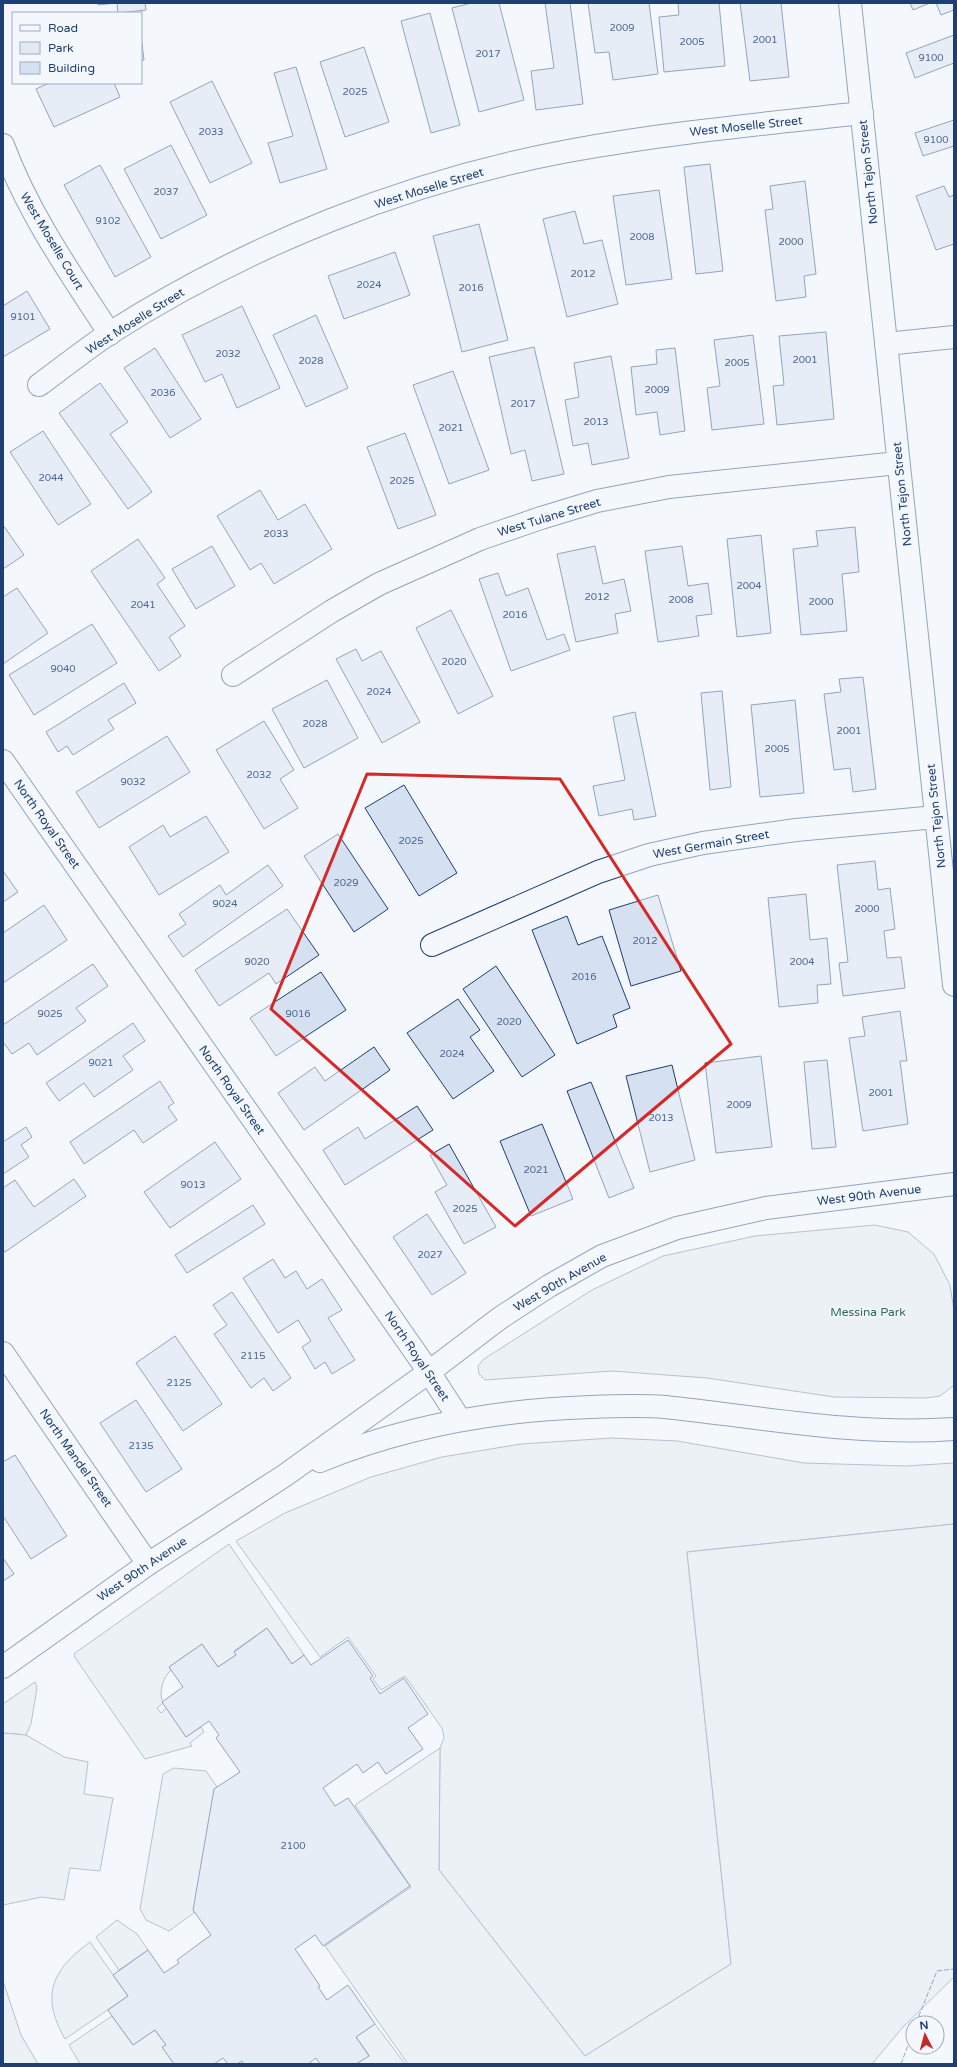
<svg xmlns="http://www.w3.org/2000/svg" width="957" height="2067" font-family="'Varela Round',sans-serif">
  <rect width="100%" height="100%" fill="#f4f7fb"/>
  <g fill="#e3e9f0" stroke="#687fa3">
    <path d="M875 1225 908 1232 934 1254 950 1285 954 1311V1385L940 1396 926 1398 834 1397 707 1378 612 1371 485 1380 479 1374 478 1366 484 1359 592 1290 663 1256 755 1236Z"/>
    <path d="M612 1438 677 1441 804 1463 906 1466 954 1463V1524L687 1552 731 1964 585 2056 439 1870 440 1748 444 1738 442 1728 405 1676 381 1690 373 1679 376 1676 348 1637 320 1657 236 1541 285 1513 371 1477 442 1457 521 1444Z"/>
    <path d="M229 1544 304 1655 292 1664 267 1628 234 1651 236 1655 218 1667 202 1644 169 1667 171 1670C163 1677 158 1693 163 1703L157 1708 161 1713 167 1708 186 1737 201 1727 204 1732 190 1743 192 1746 145 1759 74 1656 75 1653Z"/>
    <path d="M35 1682 37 1688 31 1724 26 1735 3 1733V1704Z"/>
    <path d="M174 1768 206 1771 217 1787 195 1912 169 1931 146 1920 140 1909 163 1774Z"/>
    <path d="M117 1920 137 1934 148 1950 119 1970 96 1937Z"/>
    <path d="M90 1942 128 1996 65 2039C40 1995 52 1970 90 1942Z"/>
    <path d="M3 1981 21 2035 38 2064H3Z"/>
    <path d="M112 2016 133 2045 155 2030 166 2045 163 2047 174 2064H80L69 2045Z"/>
    <path d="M375 2024 405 2064H356L369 2055 356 2037Z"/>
  </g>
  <g fill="#e3e8f0" stroke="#687fa3">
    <path d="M954 1524V1977L903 2027 872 2064H408L325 1946 411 1887 355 1805 440 1748 439 1870 585 2056 731 1964 687 1552Z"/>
    <path d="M3 1733 26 1735 64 1757 88 1762 84 1794 113 1798 100 1871 70 1868 64 1900 42 1897 3 1905Z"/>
  </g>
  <g fill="#d5e0f0" stroke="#1d3f73">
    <path d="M98 3H116L98 5Z"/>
    <path d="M117 3H145L146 10 118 13Z"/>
    <path d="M471 3H499L524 100 479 112 452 8Z"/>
    <path d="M545 3H570L583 104 536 110 531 71 554 68Z"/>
    <path d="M588 3H649L658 74 613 80 609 52 595 53Z"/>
    <path d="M678 3H719L725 66 664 72 659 17 679 15Z"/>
    <path d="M740 3H781L789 77 750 81Z"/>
    <path d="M910 3H930L913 10Z"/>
    <path d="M936 3H954V10L941 15Z"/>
    <path d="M430 13 460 125 431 133 401 21Z"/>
    <path d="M954 35V63L915 78 906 53Z"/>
    <path d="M141 36 144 60H141Z"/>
    <path d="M364 47 389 122 345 137 320 62Z"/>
    <path d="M296 67 327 169 280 183 268 143 293 136 274 73Z"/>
    <path d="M212 81 252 163 210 183 170 102Z"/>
    <path d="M49 83H114L120 97 54 127 36 89Z"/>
    <path d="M954 120V146L923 156 915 133Z"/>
    <path d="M171 145 207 215 161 239 124 169Z"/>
    <path d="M710 164 723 271 696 274 684 167Z"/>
    <path d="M100 165 151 257 115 277 64 185Z"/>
    <path d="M805 181 816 274 804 276 806 297 776 301 765 210 773 209 770 186Z"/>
    <path d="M944 186 949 197 954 195V244L936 250 916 196Z"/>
    <path d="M659 190 672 279 626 285 613 196Z"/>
    <path d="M575 211 584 244 602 240 618 304 567 317 543 219Z"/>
    <path d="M479 224 508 340 462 352 433 236Z"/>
    <path d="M395 252 410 295 344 319 328 276Z"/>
    <path d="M27 291 50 329 3 357V306Z"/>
    <path d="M242 306 280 388 237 408 222 374 205 382 182 335Z"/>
    <path d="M316 315 348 388 306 407 273 335Z"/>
    <path d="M826 332 834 419 777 425 773 386 784 385 779 336Z"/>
    <path d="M753 335 764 424 712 430 707 388 720 386 714 340Z"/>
    <path d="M534 347 564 474 532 481 525 450 511 454 489 357Z"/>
    <path d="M155 348 201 419 170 438 124 368Z"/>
    <path d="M675 348 685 431 660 435 657 412 636 415 631 367 657 364 656 350Z"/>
    <path d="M611 356 629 458 592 465 588 443 573 446 565 400 579 397 574 363Z"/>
    <path d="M453 371 489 470 449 484 413 385Z"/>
    <path d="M100 383 128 422 110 434 152 492 128 509 59 413Z"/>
    <path d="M43 431 91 504 58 525 10 452Z"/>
    <path d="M405 433 436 515 398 529 367 447Z"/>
    <path d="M260 490 278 520 305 504 332 549 274 584 261 563 250 570 217 516Z"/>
    <path d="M3 525 24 555 3 569Z"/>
    <path d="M855 527 859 572 842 574 847 631 801 635 793 549 818 546 816 531Z"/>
    <path d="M761 535 771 633 737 637 727 539Z"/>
    <path d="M138 539 165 578 157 584 185 626 169 637 181 656 159 671 91 571Z"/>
    <path d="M212 546 235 586 196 609 172 569Z"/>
    <path d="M595 546 603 584 624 579 631 611 615 614 618 633 576 642 557 554Z"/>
    <path d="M682 546 688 586 708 583 712 614 696 616 699 636 658 642 645 551Z"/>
    <path d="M498 573 506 596 528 588 547 640 564 634 570 650 511 671 479 579Z"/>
    <path d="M17 588 48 633 3 664V597Z"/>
    <path d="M451 610 493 696 458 714 416 628Z"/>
    <path d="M92 624 117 663 34 715 9 675Z"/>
    <path d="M356 649 362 661 381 651 420 722 382 743 336 659Z"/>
    <path d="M863 677 876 789 853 792 850 768 834 770 824 694 841 692 839 679Z"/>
    <path d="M327 680 358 738 304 768 272 709Z"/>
    <path d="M124 683 136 703 108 720 114 729 73 755 67 746 58 752 46 732Z"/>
    <path d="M722 691 731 787 710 790 701 693Z"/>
    <path d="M795 700 804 793 760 797 751 705Z"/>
    <path d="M635 712 656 816 634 820 632 809 599 816 593 786 625 780 613 717Z"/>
    <path d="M264 721 294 770 280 779 298 808 264 829 216 750Z"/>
    <path d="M167 736 190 772 99 828 76 792Z"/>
    <path d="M404 785 457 873 419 896 365 808Z"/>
    <path d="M206 816 229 852 159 895 129 847 163 825 170 837Z"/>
    <path d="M338 834 388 909 354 932 304 856Z"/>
    <path d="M875 861 878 890 890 888 895 929 884 931 887 958 901 957 905 988 843 996 839 963 848 962 837 865Z"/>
    <path d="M268 865 283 886 183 957 168 936 186 924 179 914 220 885 226 895Z"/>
    <path d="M3 871 18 892 3 902Z"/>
    <path d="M806 894 810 940 827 938 831 984 817 985 818 1003 779 1007 768 898Z"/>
    <path d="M658 895 681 971 631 986 609 910Z"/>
    <path d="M44 905 67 940 3 983V933Z"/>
    <path d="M287 909 319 955 276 984 269 973 219 1006 195 970Z"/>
    <path d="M567 916 578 945 602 936 630 1008 613 1015 617 1027 577 1044 532 930Z"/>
    <path d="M93 964 108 986 76 1008 86 1021 37 1055 29 1043 12 1054 3 1042V1025Z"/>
    <path d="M496 966 555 1055 522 1077 463 989Z"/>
    <path d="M321 972 346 1010 276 1056 250 1018Z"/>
    <path d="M458 999 480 1030 470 1037 494 1071 453 1099 407 1033Z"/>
    <path d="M900 1011 907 1061H900L908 1124 863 1131 849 1038 865 1036 862 1017Z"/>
    <path d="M133 1023 145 1041 123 1056 133 1070 94 1097 84 1083 59 1101 46 1083Z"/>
    <path d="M374 1047 390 1070 304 1130 278 1093 315 1067 325 1081Z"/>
    <path d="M761 1056 772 1147 716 1153 705 1063Z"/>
    <path d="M827 1060 836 1147 812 1149 804 1062Z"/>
    <path d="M672 1065 695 1160 650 1172 626 1076Z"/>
    <path d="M160 1081 174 1103 168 1107 177 1120 143 1143 134 1130 84 1164 70 1142Z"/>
    <path d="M591 1082 634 1188 609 1198 567 1091Z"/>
    <path d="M417 1106 433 1130 345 1185 323 1150 358 1127 365 1139Z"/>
    <path d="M542 1124 573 1199 531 1216 500 1141Z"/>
    <path d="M26 1127 32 1137 21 1145 29 1157 3 1174V1142Z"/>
    <path d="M215 1142 241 1179 170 1228 144 1192Z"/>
    <path d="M449 1144 496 1227 464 1244 435 1192 447 1185 430 1155Z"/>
    <path d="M74 1179 86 1196 5 1252 3 1249V1188L15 1180 34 1207Z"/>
    <path d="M253 1205 265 1224 187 1273 175 1255Z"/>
    <path d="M427 1214 466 1273 432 1295 393 1237Z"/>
    <path d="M273 1259 285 1278 296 1271 307 1289 322 1279 342 1310 328 1318 355 1360 332 1374 325 1362 315 1369 302 1347 311 1341 298 1320 278 1333 243 1278Z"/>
    <path d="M232 1292 291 1378 273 1391 264 1378 251 1388 214 1334 227 1325 213 1305Z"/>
    <path d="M175 1336 222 1404 183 1431 136 1363Z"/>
    <path d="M136 1400 182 1469 146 1492 100 1423Z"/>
    <path d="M15 1455 67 1536 31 1559 3 1516V1462Z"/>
    <path d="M3 1558 14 1574 3 1581Z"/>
    <path d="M267 1628 292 1664 304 1655 311 1665 348 1640 373 1676 370 1678 380 1694 404 1678 428 1714 408 1728 423 1749 386 1774 378 1762 363 1773 357 1764 323 1788 335 1806 348 1798 410 1886 323 1946 315 1935 295 1949 320 1986 318 1987 327 2000 348 1985 375 2024 356 2037 369 2056 356 2064H320L316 2058 308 2064H244L242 2061 237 2064H228L223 2058 214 2064H174L162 2047 166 2045 155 2030 133 2045 112 2016 108 2010 128 1996 113 1975 148 1950 164 1973 179 1963 177 1960 211 1935 193 1910 214 1789 240 1772 216 1738 219 1735 209 1721 186 1737 162 1702 183 1687 169 1667 202 1644 218 1667 236 1655 234 1652Z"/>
  </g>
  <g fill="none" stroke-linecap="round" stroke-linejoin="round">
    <defs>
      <g id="minor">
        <path d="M850 3 954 985"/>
        <path d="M3 145C28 213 70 273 110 334"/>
        <path d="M886 344 954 337"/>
        <path d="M39 385C62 368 86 349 110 333 248 245 407 181 568 151 665 133 763 124 862 113"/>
        <path d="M233 675 332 611 379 584 480 539 541 518 597 501 669 487 898 463"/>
        <path d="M3 761 429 1372 460 1420"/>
        <path d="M432 945 598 872 649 855 703 843 796 830 936 817"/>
        <path d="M3 1353 148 1564"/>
        <path d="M320 1461C406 1426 498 1410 590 1407 615 1406 640 1405 665 1407 761 1417 856 1436 954 1429"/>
        <path d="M3 1667 148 1564 284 1476 429 1372 500 1318 549 1286 602 1256 677 1228 766 1208 954 1184"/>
      </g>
    </defs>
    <use href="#minor" stroke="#1d3f73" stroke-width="24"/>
    <use href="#minor" stroke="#f4f7fb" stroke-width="22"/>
    <g stroke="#1d3f73" stroke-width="1" stroke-dasharray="5 2" stroke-linecap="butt">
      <path d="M916 2023 937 1971 954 1969"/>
      <path d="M901 2064 913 2032"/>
    </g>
  </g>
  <path d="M0 0H957V2067H0ZM367 774 560 779 731 1044 515 1226 271 1009Z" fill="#f4f7fb" fill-opacity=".55" fill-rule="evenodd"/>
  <path fill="none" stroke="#d62828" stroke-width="3" stroke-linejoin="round" d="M367 774 560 779 731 1044 515 1226 271 1009Z"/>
  <g text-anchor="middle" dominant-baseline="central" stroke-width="3" stroke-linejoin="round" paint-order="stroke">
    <g font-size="10" fill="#4b6792">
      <text x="622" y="28">2009</text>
      <text x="765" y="40">2001</text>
      <text x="692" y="42">2005</text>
      <text x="488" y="54">2017</text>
      <text x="931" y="58">9100</text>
      <text x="355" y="92">2025</text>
      <text x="211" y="132">2033</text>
      <text x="936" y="140">9100</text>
      <text x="166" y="192">2037</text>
      <text x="108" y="221">9102</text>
      <text x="642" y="237">2008</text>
      <text x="791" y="242">2000</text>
      <text x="583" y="274">2012</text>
      <text x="369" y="285">2024</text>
      <text x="471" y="288">2016</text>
      <text x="23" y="317">9101</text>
      <text x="228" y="354">2032</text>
      <text x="805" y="360">2001</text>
      <text x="311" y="361">2028</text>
      <text x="737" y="363">2005</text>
      <text x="657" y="390">2009</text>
      <text x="163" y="393">2036</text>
      <text x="523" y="404">2017</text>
      <text x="596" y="422">2013</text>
      <text x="451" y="428">2021</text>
      <text x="51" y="478">2044</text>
      <text x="402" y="481">2025</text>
      <text x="276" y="534">2033</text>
      <text x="749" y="586">2004</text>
      <text x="597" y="597">2012</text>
      <text x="681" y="600">2008</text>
      <text x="821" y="602">2000</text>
      <text x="143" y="605">2041</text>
      <text x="515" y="615">2016</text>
      <text x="454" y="662">2020</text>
      <text x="63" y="669">9040</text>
      <text x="379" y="692">2024</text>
      <text x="315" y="724">2028</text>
      <text x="849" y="731">2001</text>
      <text x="777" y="749">2005</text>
      <text x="259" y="775">2032</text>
      <text x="133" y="782">9032</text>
      <text x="411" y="841">2025</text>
      <text x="346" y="883">2029</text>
      <text x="225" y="904">9024</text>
      <text x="867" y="909">2000</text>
      <text x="645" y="941">2012</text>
      <text x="257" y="962">9020</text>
      <text x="802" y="962">2004</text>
      <text x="584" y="977">2016</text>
      <text x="50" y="1014">9025</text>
      <text x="298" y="1014">9016</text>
      <text x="509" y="1022">2020</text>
      <text x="452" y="1054">2024</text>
      <text x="101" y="1063">9021</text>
      <text x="881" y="1093">2001</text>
      <text x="739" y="1105">2009</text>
      <text x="661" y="1118">2013</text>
      <text x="536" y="1170">2021</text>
      <text x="193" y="1185">9013</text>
      <text x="465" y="1209">2025</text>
      <text x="430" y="1255">2027</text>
      <text x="253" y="1356">2115</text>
      <text x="179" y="1383">2125</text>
      <text x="141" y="1446">2135</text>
      <text x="293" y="1846">2100</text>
    </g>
    <g font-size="12" fill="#1d3f73" stroke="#f4f7fb">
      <text transform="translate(746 126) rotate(-6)">West Moselle Street</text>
      <text transform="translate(868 172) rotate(-96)">North Tejon Street</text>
      <text transform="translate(429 188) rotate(-17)">West Moselle Street</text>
      <text transform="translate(52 241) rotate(59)">West Moselle Court</text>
      <text transform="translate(135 321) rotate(-32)">West Moselle Street</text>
      <text transform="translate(902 494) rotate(-96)">North Tejon Street</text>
      <text transform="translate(549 517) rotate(-17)">West Tulane Street</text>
      <text transform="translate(936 816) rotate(-96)">North Tejon Street</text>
      <text transform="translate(47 824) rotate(55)">North Royal Street</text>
      <text transform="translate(711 844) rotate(-10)">West Germain Street</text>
      <text transform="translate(232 1090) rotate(55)">North Royal Street</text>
      <text transform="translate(869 1195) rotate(-7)">West 90th Avenue</text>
      <text transform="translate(560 1282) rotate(-30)">West 90th Avenue</text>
      <text transform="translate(417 1356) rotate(56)">North Royal Street</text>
      <text transform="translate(76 1458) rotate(55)">North Mandel Street</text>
      <text transform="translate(142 1569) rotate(-34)">West 90th Avenue</text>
    </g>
    <g font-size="12" fill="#2c6c60" stroke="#f4f7fb">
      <text x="868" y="1312">Messina Park</text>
    </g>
  </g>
  <rect width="957" height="2067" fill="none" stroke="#1d3f73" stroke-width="8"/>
  <rect x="12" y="12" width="130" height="72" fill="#f4f7fb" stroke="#9eadc5"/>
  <rect x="20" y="25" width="20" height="6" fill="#f4f7fb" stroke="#9eadc5"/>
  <text x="48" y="32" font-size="12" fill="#1d3f73">Road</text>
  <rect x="20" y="42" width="20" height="12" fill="#e3e9f0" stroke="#9eadc5"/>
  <text x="48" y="52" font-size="12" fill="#1d3f73">Park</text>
  <rect x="20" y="62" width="20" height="12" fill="#d5e0f0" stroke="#9eadc5"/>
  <text x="48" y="72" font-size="12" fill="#1d3f73">Building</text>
  <g transform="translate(925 2035) rotate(354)"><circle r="19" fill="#f4f7fb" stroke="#9eadc5"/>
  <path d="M0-3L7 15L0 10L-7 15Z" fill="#c62828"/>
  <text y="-6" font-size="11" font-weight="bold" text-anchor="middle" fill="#1d3f73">N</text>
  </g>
</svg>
